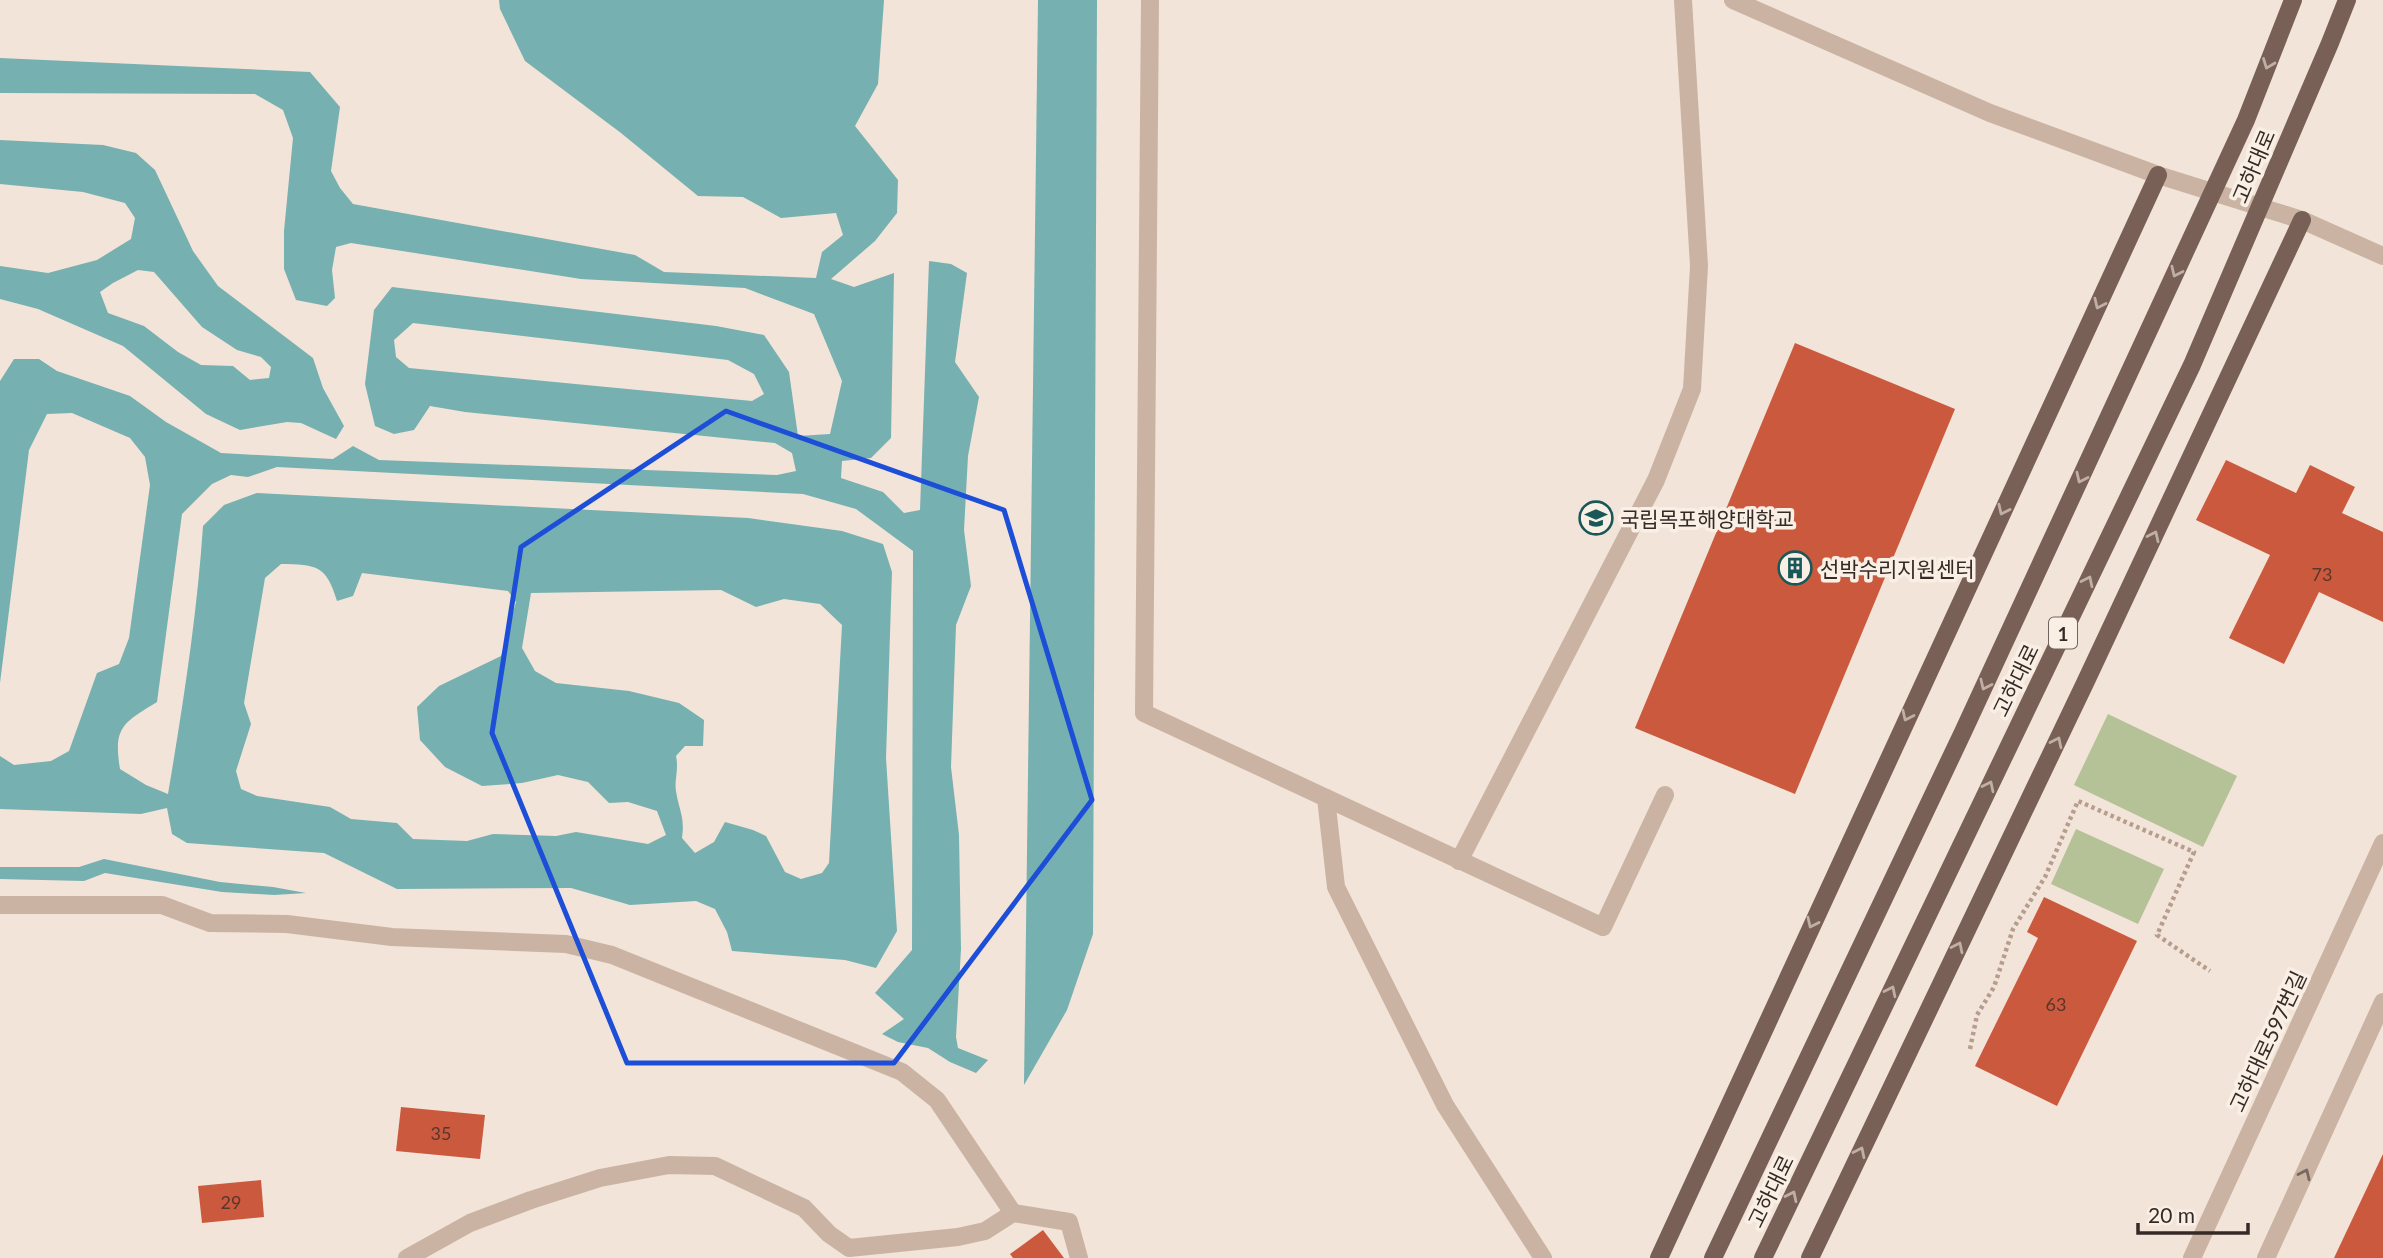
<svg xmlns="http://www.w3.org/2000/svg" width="2383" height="1258" font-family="Lato,'Noto Sans KR',sans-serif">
  <rect width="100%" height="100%" fill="#f2e4d8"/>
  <g fill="#b5c197">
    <path d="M2108 714 2237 776 2203 847 2074 785Z"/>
    <path d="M2076 829 2164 869 2138 924 2051 884Z"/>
  </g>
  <g fill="#76b0b0" fill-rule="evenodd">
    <path d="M499 0H884L878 84 855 126 898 180 897 213 875 241 831 279 854 287 894 273 891 438 871 458 842 461 841 478 883 492 904 513 920 510 929 261 951 264 967 273 955 362 979 397 968 456 964 530 971 586 956 625 951 767 959 835 961 949 956 1037 958 1048 988 1060 976 1073 950 1062 928 1048 898 1042 882 1034 904 1019 875 993 912 950 913 551 856 509 803 494 277 467 248 477 231 475 212 484 182 514 157 702C123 723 113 727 120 769L146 785 168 794C183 705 197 616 203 526L224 505 257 493 748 518 842 531 883 544 892 572 886 758 897 931 876 968 845 960 732 951 727 932 715 909 696 901 630 905 571 888 397 889 324 853 187 843 172 834 167 808 141 814 0 809V756L14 765 51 761 69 751 97 673 119 664 129 638 150 485 145 457 130 438 72 413 47 414 29 450 0 683V381L14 359H39L57 371 130 396 166 422 221 453 333 459 353 446 379 460 777 475 796 471 792 453 775 443 465 412 430 406 414 430 394 434 375 426 365 384 374 310 392 287 716 326 764 335 789 372 798 436 830 434 842 381 814 314 745 288 581 279 351 243 336 247 332 270 335 298 327 306 296 300 284 269V231L293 138 283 110 255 94 0 93V58L310 72 340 107 331 171 340 188 353 204 635 255 664 272 816 278 822 252 843 235 836 213 781 218 743 197 698 196 621 133 525 61 500 9ZM413 323 728 360 754 374 764 394 752 401 409 368 396 357 394 340ZM281 564C316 565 326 564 337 601L353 596 362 573 508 591 516 602 501 656 439 686 417 707 420 740 445 767 482 786 522 783 558 775 588 782 609 803 628 802 657 811 666 835 648 844 576 832 556 836 493 834 467 841 413 839 397 823 351 819 330 807 257 796 241 789 236 771 251 724 244 703 265 578ZM721 590 756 607 784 599 820 604 842 625 829 863 822 873 801 879 785 872 766 836 753 830 725 822 714 842 695 853 682 838C685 816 679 811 676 791 674 781 679 770 676 756L685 746H703L704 720 679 703 629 691 556 683 535 671 522 648 531 593Z"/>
    <path d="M1038 0H1097L1093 934 1067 1010 1024 1085Z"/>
    <path d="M0 140 103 145 136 153 155 170 193 251 218 286 313 358 323 388 344 426 336 439 301 423 287 422 240 430 206 414 123 346 38 309 0 299V266L48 273 97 260 131 239 135 218 125 203 83 192 0 184ZM138 270 154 272 202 327 237 350 261 357 271 367 269 378 250 380 233 366 201 365 178 352 144 326 108 313 100 292 113 283Z"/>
    <path d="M104 859 220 882 273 887 306 893 274 895 222 892 105 873 84 881 0 879V867H79Z"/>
  </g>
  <g fill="#cb593d">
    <path d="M1795 343 1955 409 1795 794 1635 728Z"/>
    <path d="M2226 460 2296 493 2310 465 2355 487 2342 513 2383 532V622L2319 592 2284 664 2229 638 2270 555 2196 520Z"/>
    <path d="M2044 897 2137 941 2057 1106 1975 1066 2038 938 2027 932Z"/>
    <path d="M401 1107 485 1115 480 1159 396 1151Z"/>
    <path d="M2383 1154V1258H2334Z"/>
    <path d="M261 1180 264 1217 202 1223 198 1186Z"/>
    <path d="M1043 1230 1064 1258H1013L1010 1254Z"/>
  </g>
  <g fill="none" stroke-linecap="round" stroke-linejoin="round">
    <path stroke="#b69d8e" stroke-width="4.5" stroke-dasharray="3.5 3.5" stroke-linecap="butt" d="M1970 1049 1977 1015 1994 987 2013 929 2045 877 2078 801 2194 852 2157 935 2210 971"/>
    <g stroke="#cab3a3" stroke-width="18">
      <path d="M1150 0 1144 713 1603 927 1665 795"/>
      <path d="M1733 0 1990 113 2158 175 2302 220 2383 256"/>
      <path d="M1326 798 1336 887 1445 1105 1543 1258"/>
      <path d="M1459 861 1656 480 1692 389 1699 266 1683 0"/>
      <path d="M0 905H162L210 923 287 924 392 937 566 944 612 955 902 1072 937 1100 1013 1213"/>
      <path d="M407 1258 470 1223 531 1200 600 1178 669 1165 715 1166 804 1208 829 1234 849 1248 958 1237 985 1231 1013 1213 1069 1222 1079 1258"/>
      <path d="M2192 1258 2383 843"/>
      <path d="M2266 1258 2383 1002"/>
    </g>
    <g stroke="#786056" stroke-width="18">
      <path d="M1659 1258 2158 175"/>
      <path d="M1810 1258 2086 681 2302 220"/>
    </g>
    <g stroke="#786056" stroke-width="18">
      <path d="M1713 1258 1963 732 2246 120 2293 0"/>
      <path d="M1763 1258 2192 365 2330 43 2347 0"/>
    </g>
  </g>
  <defs><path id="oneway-chevron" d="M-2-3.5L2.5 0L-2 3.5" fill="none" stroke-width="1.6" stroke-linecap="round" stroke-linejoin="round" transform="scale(1.75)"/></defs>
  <g stroke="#c0afa4">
    <use href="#oneway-chevron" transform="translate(2268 64) rotate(111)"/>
    <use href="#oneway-chevron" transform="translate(2176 272) rotate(115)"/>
    <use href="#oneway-chevron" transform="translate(2099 304) rotate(115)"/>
    <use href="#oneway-chevron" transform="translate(2081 478) rotate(115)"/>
    <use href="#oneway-chevron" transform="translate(2003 510) rotate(115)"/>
    <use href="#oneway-chevron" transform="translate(2154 536) rotate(-65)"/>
    <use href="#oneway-chevron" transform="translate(2088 581) rotate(-64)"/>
    <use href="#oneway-chevron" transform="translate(1985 685) rotate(115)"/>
    <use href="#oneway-chevron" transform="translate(1907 716) rotate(115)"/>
    <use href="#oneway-chevron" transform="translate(2057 742) rotate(-64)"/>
    <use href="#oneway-chevron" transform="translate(1989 786) rotate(-64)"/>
    <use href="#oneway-chevron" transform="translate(1812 923) rotate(115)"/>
    <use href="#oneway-chevron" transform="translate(1958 947) rotate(-64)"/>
    <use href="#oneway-chevron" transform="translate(1891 991) rotate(-64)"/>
    <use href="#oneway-chevron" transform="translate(1860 1152) rotate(-64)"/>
    <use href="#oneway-chevron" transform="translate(1792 1196) rotate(-64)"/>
  </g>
  <use stroke="#78685e" href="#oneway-chevron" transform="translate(2305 1174) rotate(-65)"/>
  <path fill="none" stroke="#1d4ed8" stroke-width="5" stroke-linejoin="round" d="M726 411 1004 510 1092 800 894 1063H627L492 733 521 547Z"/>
  <defs>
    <symbol id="university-ring" viewBox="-11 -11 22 22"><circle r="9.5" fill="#faefe4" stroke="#1a5758" stroke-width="1.5"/><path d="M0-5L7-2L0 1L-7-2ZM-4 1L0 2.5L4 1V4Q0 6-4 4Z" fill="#1a5758"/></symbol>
    <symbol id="building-ring" viewBox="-11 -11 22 22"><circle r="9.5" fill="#faefe4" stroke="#1a5758" stroke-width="1.5"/><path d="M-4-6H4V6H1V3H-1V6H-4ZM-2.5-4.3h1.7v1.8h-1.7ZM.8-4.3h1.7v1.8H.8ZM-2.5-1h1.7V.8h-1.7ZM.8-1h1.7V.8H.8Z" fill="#1a5758"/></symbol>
  </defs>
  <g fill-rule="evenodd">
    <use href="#university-ring" x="1577" y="499" width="38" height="38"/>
    <use href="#building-ring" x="1776" y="549" width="38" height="38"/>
  </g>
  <g text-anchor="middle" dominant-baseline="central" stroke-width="7" stroke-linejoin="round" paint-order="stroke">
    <g font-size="18" fill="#5a362c">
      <text x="2322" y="574">73</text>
      <text x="2056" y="1004">63</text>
      <text x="441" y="1133">35</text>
      <text x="231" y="1202">29</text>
    </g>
    <rect fill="#faefe4" stroke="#70655f" stroke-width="2" x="2049" y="617.5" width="28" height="31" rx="5"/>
    <g font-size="19" font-weight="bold" fill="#352a26">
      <text x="2063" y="633">1</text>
    </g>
    <g font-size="21" fill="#352a26" stroke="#faefe4">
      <text transform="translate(2253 166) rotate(-67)">고하대로</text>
      <text transform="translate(2015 680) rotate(-64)">고하대로</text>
      <text transform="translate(2267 1041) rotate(-65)">고하대로597번길</text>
      <text transform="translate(1770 1191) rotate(-64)">고하대로</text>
    </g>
    <g font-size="21" fill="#352a26" stroke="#faefe4" text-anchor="start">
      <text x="1620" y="518">국립목포해양대학교</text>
      <text x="1820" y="568">선박수리지원센터</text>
    </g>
  </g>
  <path d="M2138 1223v10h110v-10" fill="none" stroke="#352a26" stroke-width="3.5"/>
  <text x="2148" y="1223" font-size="21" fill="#352a26" stroke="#faefe4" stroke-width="5" paint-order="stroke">20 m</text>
</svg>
